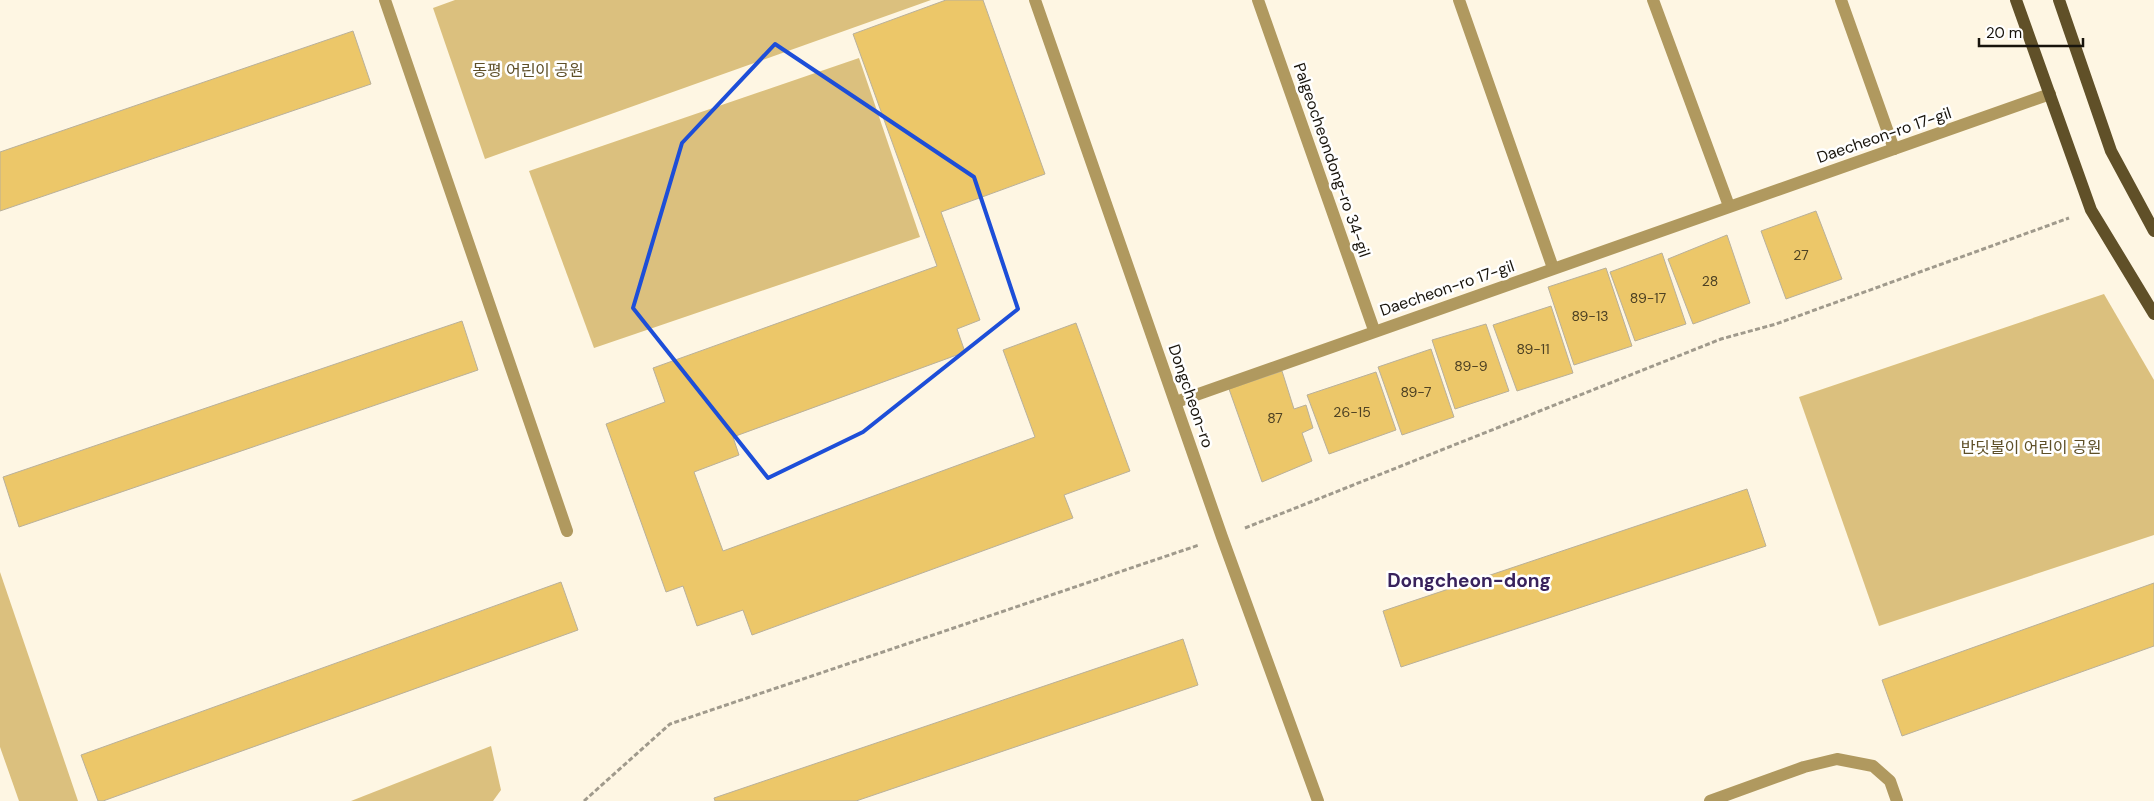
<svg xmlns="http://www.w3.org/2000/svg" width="2154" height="801" font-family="'DM Sans','Noto Sans KR',sans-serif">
  <rect width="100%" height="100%" fill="#fef6e3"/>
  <g fill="#dbc07e">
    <path d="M455 0H931L485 159 433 8Z"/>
    <path d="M859 58 920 237 594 348 529 171Z"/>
    <path d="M2104 294 2154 380V535L1879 626 1799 397Z"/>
    <path d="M0 572 78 801H19L0 747Z"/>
    <path d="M491 746 501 790 493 801H351Z"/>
  </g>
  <g fill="#ecc769" stroke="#b9b09a">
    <path d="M946 0H983L1045 174 941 212 980 320 957 329 965 352 733 437 739 455 694 472 723 551 1035 437 1003 350 1076 323 1130 471 1064 495 1073 518 752 635 743 610 697 626 683 586 666 592 606 424 665 402 653 368 937 266 853 34Z"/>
    <path d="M353 31 371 84 0 211V152Z"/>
    <path d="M1816 211 1842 279 1786 299 1761 231Z"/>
    <path d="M1727 235 1750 303 1693 324 1668 259Z"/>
    <path d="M1662 253 1686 324 1635 341 1610 272Z"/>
    <path d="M1606 268 1632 346 1574 365 1548 287Z"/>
    <path d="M1551 306 1573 373 1517 391 1493 325Z"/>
    <path d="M462 321 478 370 19 527 3 477Z"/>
    <path d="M1486 324 1509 391 1455 409 1432 340Z"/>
    <path d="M1431 349 1454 417 1402 435 1378 367Z"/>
    <path d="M1282 371 1294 409 1306 405 1313 428 1302 433 1312 461 1262 482 1229 389Z"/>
    <path d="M1376 372 1396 430 1329 454 1307 395Z"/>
    <path d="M1747 489 1766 546 1401 667 1383 611Z"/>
    <path d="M561 582 578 630 103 801H98L81 755Z"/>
    <path d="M2154 583V646L1902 736 1882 680Z"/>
    <path d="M1183 639 1198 685 856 801H715L714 798Z"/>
  </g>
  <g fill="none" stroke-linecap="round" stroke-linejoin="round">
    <g stroke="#a09a8c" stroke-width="3" stroke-dasharray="5 2.5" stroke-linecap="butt">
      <path d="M1245 528 1721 339 1776 324 2069 218"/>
      <path d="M584 801 670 724 1199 545"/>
    </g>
    <g stroke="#b0995f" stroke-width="12">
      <path d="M385 0 567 531"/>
      <path d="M1035 0 1222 537 1318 801"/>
      <path d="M1258 0 1374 330"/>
      <path d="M1459 0 1553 268"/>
      <path d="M1653 0 1729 206"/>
      <path d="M1841 0 1894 149"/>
      <path d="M1176 402 2050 94"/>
      <path d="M1710 801 1804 767 1837 759 1873 766 1890 781 1897 801"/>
    </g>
    <g stroke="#605028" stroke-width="12">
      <path d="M2016 0 2091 210 2154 314"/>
      <path d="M2059 0 2111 151 2154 231"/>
    </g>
  </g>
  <path fill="none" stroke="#1d4ed8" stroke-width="4" stroke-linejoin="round" d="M775 44 974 177 1018 309 863 432 768 478 633 308 682 143Z"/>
  <g text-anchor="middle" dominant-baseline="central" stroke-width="5" stroke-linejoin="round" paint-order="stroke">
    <g font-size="14" fill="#4d4123">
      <text x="1801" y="255">27</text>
      <text x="1710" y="281">28</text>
      <text x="1648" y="298">89-17</text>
      <text x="1590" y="316">89-13</text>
      <text x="1533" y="349">89-11</text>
      <text x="1471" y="366">89-9</text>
      <text x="1416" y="392">89-7</text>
      <text x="1352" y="412">26-15</text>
      <text x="1275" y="418">87</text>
    </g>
    <g font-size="16" fill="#5e4f27" stroke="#fff">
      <text x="528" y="70">동평 어린이 공원</text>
      <text x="2031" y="447">반딧불이 어린이 공원</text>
    </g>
    <g font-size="16" fill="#18140c" stroke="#fff">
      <text transform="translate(1884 135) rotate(-19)">Daecheon-ro 17-gil</text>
      <text transform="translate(1332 160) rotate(71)">Palgeocheondong-ro 34-gil</text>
      <text transform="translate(1447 288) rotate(-19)">Daecheon-ro 17-gil</text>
      <text transform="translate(1191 396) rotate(71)">Dongcheon-ro</text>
    </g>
    <g font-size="19" font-weight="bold" fill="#38225c" stroke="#fff">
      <text x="1469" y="580">Dongcheon-dong</text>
    </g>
  </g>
  <path d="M1979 38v8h104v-8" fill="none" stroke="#18140c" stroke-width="2.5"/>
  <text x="1986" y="38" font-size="15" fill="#18140c" stroke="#ffffff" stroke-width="4" paint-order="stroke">20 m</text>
</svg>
